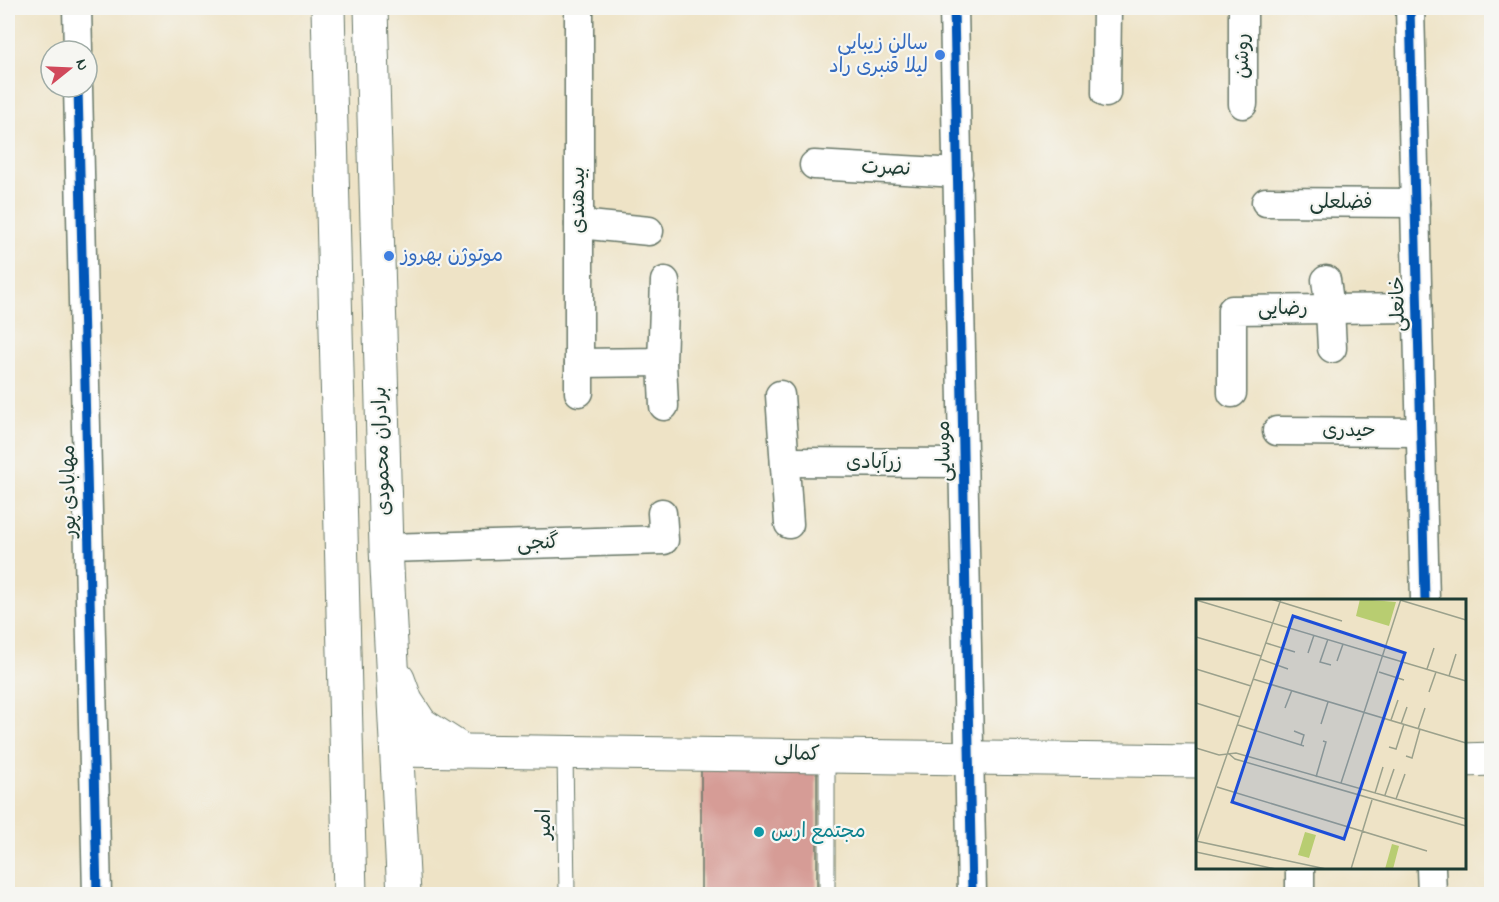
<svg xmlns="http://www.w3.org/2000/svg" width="1499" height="902" font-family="'Indie Flower','Playpen Sans Arabic',sans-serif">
  <rect width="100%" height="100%" fill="#f6f6f2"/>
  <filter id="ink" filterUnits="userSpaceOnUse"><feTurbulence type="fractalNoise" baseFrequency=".0167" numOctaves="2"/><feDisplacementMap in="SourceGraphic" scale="12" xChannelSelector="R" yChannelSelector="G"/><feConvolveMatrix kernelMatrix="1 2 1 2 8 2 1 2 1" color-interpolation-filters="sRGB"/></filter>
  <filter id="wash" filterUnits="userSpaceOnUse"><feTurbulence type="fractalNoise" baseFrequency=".008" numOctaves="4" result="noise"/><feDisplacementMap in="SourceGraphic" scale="24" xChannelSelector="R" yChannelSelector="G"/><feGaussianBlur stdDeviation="1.35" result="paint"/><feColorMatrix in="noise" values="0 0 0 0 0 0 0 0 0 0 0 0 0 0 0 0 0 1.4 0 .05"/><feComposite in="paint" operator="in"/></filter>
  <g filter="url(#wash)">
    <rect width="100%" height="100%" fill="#eee3c6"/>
    <g id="blocks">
      <rect fill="#d69c96" x="701" y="769" width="116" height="125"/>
    </g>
  </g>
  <g filter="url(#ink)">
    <use href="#blocks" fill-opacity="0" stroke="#677767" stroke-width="1.5"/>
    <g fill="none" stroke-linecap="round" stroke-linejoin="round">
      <defs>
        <g id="service">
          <path d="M565 753 567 894"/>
          <path d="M827 755V894"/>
        </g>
        <g id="minor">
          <path d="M77 8 78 51"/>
          <path d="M579 8V392"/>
          <path d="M954 8 972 894"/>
          <path d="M1410 8 1425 600"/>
          <path d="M78 87 97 894"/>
          <path d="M1106 93 1107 8"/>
          <path d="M1243 104V8"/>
          <path d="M814 165 958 173"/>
          <path d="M1266 202 1415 203"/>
          <path d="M579 224 649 231"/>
          <path d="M1326 280 1330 309 1332 348"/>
          <path d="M662 362 664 406"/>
          <path d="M579 363 662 362 665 281"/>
          <path d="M1232 393V310L1417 308"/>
          <path d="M780 395 789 524"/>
          <path d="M1277 431 1420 432"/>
          <path d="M785 462 963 463"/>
          <path d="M386 548 664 540 662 513"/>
          <path d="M1300 868V894"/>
          <path d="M1431 868 1432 894"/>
        </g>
        <g id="secondary">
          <path d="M328 8 350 894"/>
          <path d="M371 8 386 548 404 894"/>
          <path d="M398 679 406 701 421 724 463 751"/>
          <path d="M397 750 1198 761"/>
          <path d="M1464 760 1492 759"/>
        </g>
      </defs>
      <use href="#service" stroke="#677767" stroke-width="17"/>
      <use href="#minor" stroke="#677767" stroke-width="31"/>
      <use href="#secondary" stroke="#677767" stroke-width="35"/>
      <use href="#service" stroke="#fff" stroke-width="15"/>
      <use href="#minor" stroke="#fff" stroke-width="28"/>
      <use href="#secondary" stroke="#fff" stroke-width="33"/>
      <defs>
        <g id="cycleway">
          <path d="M954 8 972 894"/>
          <path d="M1410 8 1425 600"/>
          <path d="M78 87 97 894"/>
        </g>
      </defs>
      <use href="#cycleway" stroke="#f6f6f2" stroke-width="13"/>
      <use href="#cycleway" stroke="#0057b8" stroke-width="9"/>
    </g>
  </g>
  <g fill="#3f7fe0" stroke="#f6f6f2" stroke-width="2">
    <circle cx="940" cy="55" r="6"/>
    <circle cx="389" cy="256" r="6"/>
  </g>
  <circle fill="#0f9aa8" stroke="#f6f6f2" stroke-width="2" cx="759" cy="832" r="6"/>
  <g text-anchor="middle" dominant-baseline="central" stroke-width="4.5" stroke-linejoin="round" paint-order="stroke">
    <g font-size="20" fill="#366cbe" stroke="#f6f6f2" text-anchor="end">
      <text x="928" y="44">سالن زیبایی<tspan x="928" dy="23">لیلا قنبری راد</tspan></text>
      <text x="401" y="256" text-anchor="start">موتوژن بهروز</text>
    </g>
    <g font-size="20" fill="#1f3d34" stroke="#f6f6f2">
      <text transform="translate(1243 56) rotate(-90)">روشن</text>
      <text transform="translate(886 169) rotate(3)">نصرت</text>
      <text transform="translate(579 200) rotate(-90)">بیدهندی</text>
      <text x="1341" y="203">فضلعلی</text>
      <text transform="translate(1399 304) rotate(-91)">خانعلی</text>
      <text x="1283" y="309">رضایی</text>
      <text x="1349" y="431">حیدری</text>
      <text transform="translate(383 451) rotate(-92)">برادران محمودی</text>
      <text transform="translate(945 451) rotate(-91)">موسایی</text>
      <text x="874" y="463">زرآبادی</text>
      <text transform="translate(70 491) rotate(-91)">مهابادی پور</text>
      <text transform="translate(538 544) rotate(-2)">گنجی</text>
      <text transform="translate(797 755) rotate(1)">کمالی</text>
      <text transform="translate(545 824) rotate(-90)">امیر</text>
    </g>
    <g font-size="20" fill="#0d838f" stroke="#f6f6f2" text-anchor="start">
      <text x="771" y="832">مجتمع ارس</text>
    </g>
  </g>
  <g transform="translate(1196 599)">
    <rect width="270" height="270" fill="#eee3c6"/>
    <path d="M164 0 200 3 193 27 160 17ZM109 233 120 236 113 259 102 256ZM196 245 203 247 197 270H189Z" fill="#b8cd71"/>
    <path fill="none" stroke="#9ba18c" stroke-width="1.5" d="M75 0 146 22M0 1 270 82M204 1 270 21M0 38 65 57M132 40 124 63 135 66M70 44 99 53M112 54 118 36M64 60 92 70M141 62 147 45M0 70 55 87M231 70 238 49M183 73 208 81M253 77 260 55M57 80 270 144M233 93 240 73M0 104 44 118M89 109 96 91M195 121 202 101M125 125 132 103M205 125 211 108M42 126 108 147M222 130 229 109M98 132 108 136 105 146M193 148 200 150 208 125M0 149 23 156 40 154 270 220M32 154 39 160 270 227M210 157 216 159 224 130M120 178 130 143 127 142M145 184 205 0M21 188 231 252M179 194 187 168M189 196 198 170M200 200 209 175M0 242 130 270M1 242 85 0M0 253 80 270M155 270 176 201"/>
    <path fill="#1d4ed8" fill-opacity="0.15" stroke="#1d4ed8" stroke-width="3" d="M97 17 209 54 148 240 36 203Z"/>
    <rect width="270" height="270" fill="none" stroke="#1f3d34" stroke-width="3"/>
  </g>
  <rect width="1499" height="902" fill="none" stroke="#f6f6f2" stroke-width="30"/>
  <g transform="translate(69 69) rotate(72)"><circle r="28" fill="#f6f6f2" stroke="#a0aca6" stroke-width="1.5"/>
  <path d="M0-4.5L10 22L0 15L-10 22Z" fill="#d1495b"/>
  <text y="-9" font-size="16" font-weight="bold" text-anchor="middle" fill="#1f3d34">N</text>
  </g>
</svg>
